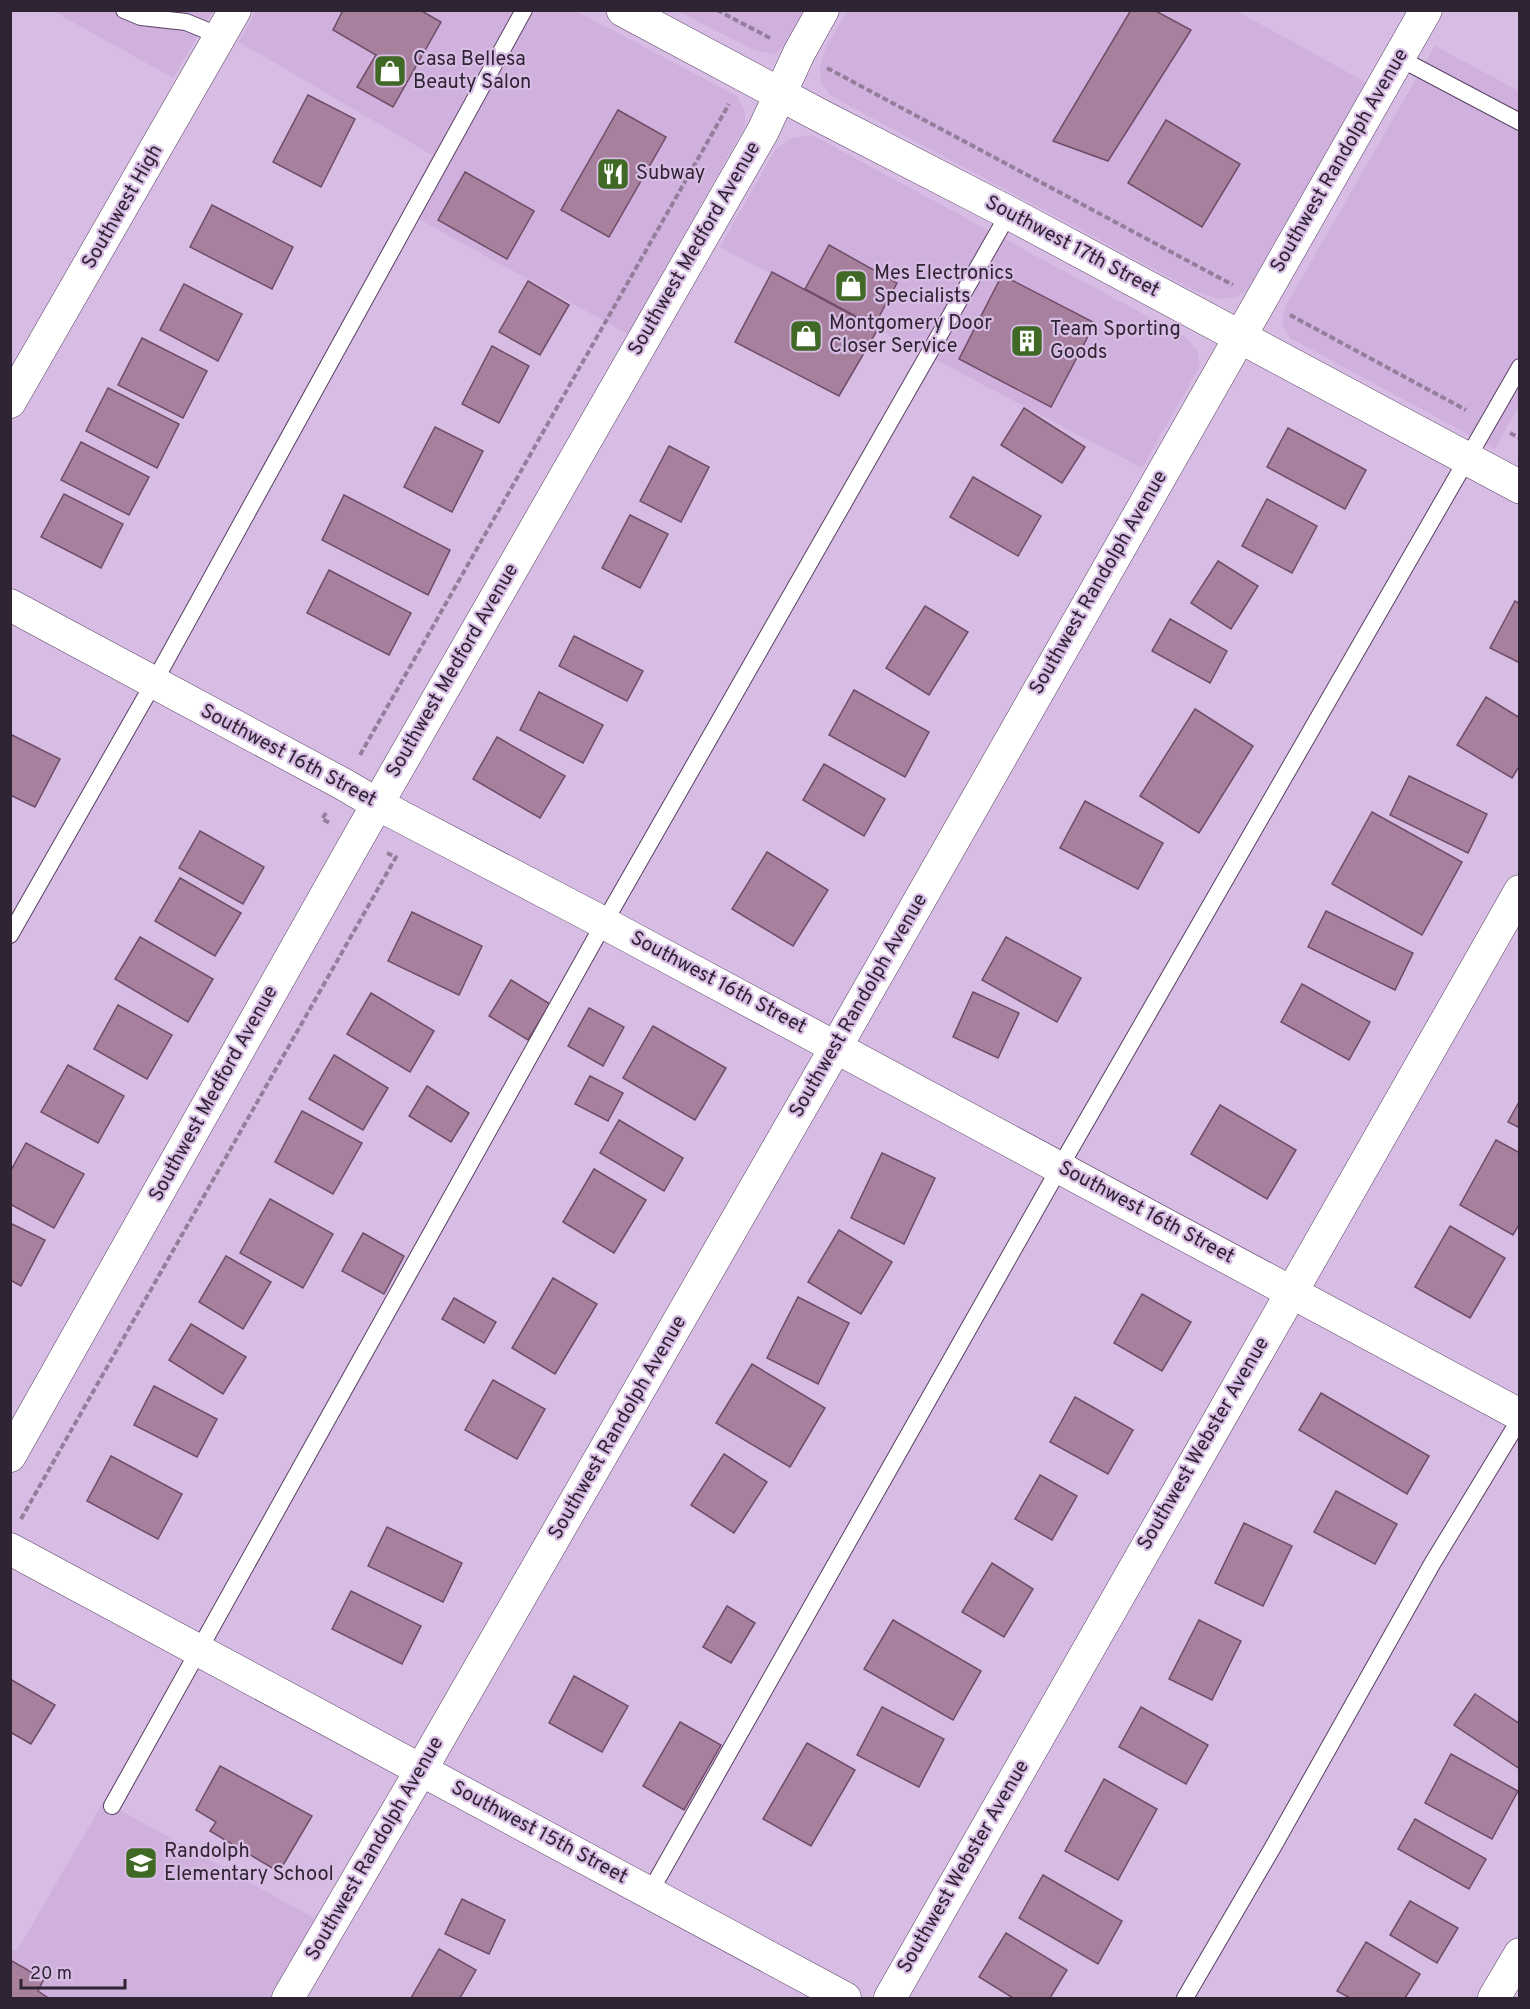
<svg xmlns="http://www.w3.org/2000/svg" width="1530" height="2009" font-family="Overpass,sans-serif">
  <rect width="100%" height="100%" fill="#d7bce3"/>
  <g fill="#d0b1de">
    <path d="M1235 10 1367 83 1248 289 1236 297 1219 299 1197 292 831 96 821 83 820 68 826 46 847 11Z"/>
    <path d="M53 11H213L173 78Z"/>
    <path d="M256 11H576L737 96 745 111V126L628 334 404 211 432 155 239 42Z"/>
    <path d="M677 11H805L787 43 774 54 756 51Z"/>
    <path d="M1435 46 1519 91V405L1495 449 1290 338 1282 324 1285 307Z"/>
    <path d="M812 135 1184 336 1197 350 1200 366 1142 468 720 247 775 150 792 138Z"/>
    <path d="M104 1801 317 1920 272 1998H11L10 1948 17 1951Z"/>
  </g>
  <g fill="#a6809c" stroke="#6f4c67" stroke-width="1.5">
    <path d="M343 10H420L441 22 393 107 357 87 376 55 333 30Z"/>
    <path d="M1131 10H1154L1191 30 1108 161 1053 141Z"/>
    <path d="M308 95 355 119 321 187 273 162Z"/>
    <path d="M618 110 666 137 609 237 561 210Z"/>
    <path d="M1166 120 1240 164 1202 227 1128 183Z"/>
    <path d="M465 172 534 211 507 259 438 220Z"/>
    <path d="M212 205 293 247 272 289 190 247Z"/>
    <path d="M829 245 897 283 874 326 805 289Z"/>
    <path d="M772 272 878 329 839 396 735 342Z"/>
    <path d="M1002 275 1095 323 1051 407 959 359Z"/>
    <path d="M528 281 569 305 540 355 499 332Z"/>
    <path d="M184 284 242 314 218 361 160 330Z"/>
    <path d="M142 338 207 371 183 418 118 385Z"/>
    <path d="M492 346 529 366 499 423 462 404Z"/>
    <path d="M108 388 179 424 157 468 86 431Z"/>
    <path d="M1024 408 1085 447 1062 483 1001 445Z"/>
    <path d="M435 427 483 451 452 512 404 487Z"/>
    <path d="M1288 428 1366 470 1345 509 1267 467Z"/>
    <path d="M81 442 149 477 129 515 61 480Z"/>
    <path d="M669 446 709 467 681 522 640 501Z"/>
    <path d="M973 477 1041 516 1018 556 950 517Z"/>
    <path d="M64 494 123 524 101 568 41 537Z"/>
    <path d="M344 495 450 550 428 595 322 540Z"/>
    <path d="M1267 499 1317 526 1292 573 1242 546Z"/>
    <path d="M630 515 668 534 640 588 602 568Z"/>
    <path d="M1218 561 1258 586 1231 629 1191 603Z"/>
    <path d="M329 570 411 613 389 655 307 613Z"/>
    <path d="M1515 601 1520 604V663L1490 648Z"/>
    <path d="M925 606 968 632 929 695 886 668Z"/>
    <path d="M1170 619 1227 651 1210 683 1152 651Z"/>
    <path d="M574 636 643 671 627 701 559 666Z"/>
    <path d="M854 690 929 732 905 777 829 735Z"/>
    <path d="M539 692 603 725 583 763 520 730Z"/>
    <path d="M1486 697 1520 718V765L1512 778 1457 745Z"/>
    <path d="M1195 709 1253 746 1199 833 1140 796Z"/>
    <path d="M10 734 60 759 35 807 10 795Z"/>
    <path d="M497 737 565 776 540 818 473 779Z"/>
    <path d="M824 764 885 799 864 836 803 800Z"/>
    <path d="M1409 776 1487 814 1468 853 1390 815Z"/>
    <path d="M1085 801 1163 843 1138 889 1060 848Z"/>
    <path d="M1372 812 1462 862 1422 935 1332 884Z"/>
    <path d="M200 831 264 867 243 904 179 868Z"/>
    <path d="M767 852 828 890 793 946 732 909Z"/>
    <path d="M180 878 241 913 215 956 155 921Z"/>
    <path d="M1326 911 1413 953 1395 990 1308 947Z"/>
    <path d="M412 912 482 946 459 995 388 961Z"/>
    <path d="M140 937 213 979 188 1022 115 979Z"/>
    <path d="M1006 937 1081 978 1057 1022 982 980Z"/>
    <path d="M511 980 550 1004 528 1040 489 1016Z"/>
    <path d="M1302 984 1370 1022 1349 1060 1281 1022Z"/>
    <path d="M973 992 1019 1013 998 1058 953 1037Z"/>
    <path d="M371 993 434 1031 410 1072 347 1034Z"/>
    <path d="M118 1005 172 1035 147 1079 94 1049Z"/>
    <path d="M589 1008 624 1027 603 1066 568 1046Z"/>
    <path d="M653 1026 726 1068 695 1120 623 1078Z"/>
    <path d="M334 1055 388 1088 363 1130 309 1099Z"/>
    <path d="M68 1065 124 1096 98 1143 41 1112Z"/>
    <path d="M590 1076 623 1093 608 1121 575 1104Z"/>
    <path d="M427 1086 469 1113 451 1142 409 1116Z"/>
    <path d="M1520 1100V1128L1508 1122Z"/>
    <path d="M1220 1105 1296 1150 1267 1199 1191 1154Z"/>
    <path d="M302 1111 362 1143 333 1194 275 1162Z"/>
    <path d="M619 1120 683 1158 664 1191 600 1153Z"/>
    <path d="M1496 1140 1520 1153V1223L1513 1235 1460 1205Z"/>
    <path d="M26 1143 84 1174 54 1228 10 1204V1172Z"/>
    <path d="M882 1153 935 1178 904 1244 851 1218Z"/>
    <path d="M594 1169 646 1200 614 1253 563 1222Z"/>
    <path d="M270 1199 333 1234 303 1288 240 1253Z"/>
    <path d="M10 1223 45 1240 21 1286 10 1280Z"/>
    <path d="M1450 1226 1505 1258 1470 1318 1415 1287Z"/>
    <path d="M839 1230 892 1262 861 1314 808 1282Z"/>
    <path d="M363 1233 404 1256 384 1294 342 1271Z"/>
    <path d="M226 1256 271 1282 243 1329 199 1302Z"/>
    <path d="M553 1278 597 1304 555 1374 512 1348Z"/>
    <path d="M1142 1294 1191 1322 1162 1371 1114 1343Z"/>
    <path d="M798 1297 849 1323 818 1384 767 1358Z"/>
    <path d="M454 1298 496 1322 484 1343 442 1319Z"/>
    <path d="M191 1324 246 1357 223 1394 169 1360Z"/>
    <path d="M752 1364 825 1408 790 1467 716 1423Z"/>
    <path d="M493 1380 545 1409 517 1459 465 1430Z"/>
    <path d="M154 1386 217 1419 197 1457 134 1425Z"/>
    <path d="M1321 1393 1429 1456 1407 1494 1299 1430Z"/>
    <path d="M1075 1397 1133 1430 1108 1474 1050 1442Z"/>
    <path d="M724 1454 767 1482 734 1533 691 1505Z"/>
    <path d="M111 1456 182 1494 158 1539 87 1501Z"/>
    <path d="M1040 1475 1077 1496 1052 1540 1015 1519Z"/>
    <path d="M1336 1491 1397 1524 1375 1564 1314 1532Z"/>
    <path d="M1244 1523 1292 1546 1263 1606 1215 1583Z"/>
    <path d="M387 1527 462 1563 443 1602 368 1566Z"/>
    <path d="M992 1563 1033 1589 1004 1637 962 1612Z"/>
    <path d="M351 1591 421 1626 402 1664 332 1629Z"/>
    <path d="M727 1606 755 1623 731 1663 703 1647Z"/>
    <path d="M893 1620 981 1671 953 1720 864 1669Z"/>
    <path d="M1199 1620 1241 1641 1212 1700 1169 1679Z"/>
    <path d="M574 1676 628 1706 602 1752 549 1723Z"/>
    <path d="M10 1679 55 1705 31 1744 10 1732Z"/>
    <path d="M1475 1694 1520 1724V1769L1454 1725Z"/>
    <path d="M882 1707 944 1739 919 1787 857 1755Z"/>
    <path d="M1141 1707 1208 1745 1186 1784 1119 1747Z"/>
    <path d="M680 1722 721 1745 684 1810 643 1786Z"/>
    <path d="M807 1743 855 1770 811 1846 763 1819Z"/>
    <path d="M1451 1754 1518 1791 1492 1839 1425 1803Z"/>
    <path d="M220 1766 312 1816 279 1872 210 1831 216 1822 196 1810Z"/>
    <path d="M1104 1779 1157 1809 1118 1880 1065 1851Z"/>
    <path d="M1415 1819 1486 1859 1469 1889 1398 1849Z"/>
    <path d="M1043 1875 1122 1921 1098 1964 1019 1918Z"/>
    <path d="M462 1899 505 1920 489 1954 445 1934Z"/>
    <path d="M1410 1901 1458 1928 1437 1963 1390 1935Z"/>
    <path d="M1006 1933 1067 1970 1050 1998H1013L979 1977Z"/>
    <path d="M1366 1942 1420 1974 1405 1998H1350L1337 1991Z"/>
    <path d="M439 1949 476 1970 460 1998H411Z"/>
    <path d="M10 1960 44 1979 38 1991 47 1997 46 1998H10Z"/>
  </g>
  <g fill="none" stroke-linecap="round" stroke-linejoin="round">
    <defs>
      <g id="service">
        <path d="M124 10 141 17 186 22 220 36"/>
        <path d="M1399 58 1520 122"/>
        <path d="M10 935 153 684 524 10"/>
        <path d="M112 1806 604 923 1009 213"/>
        <path d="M650 1892 1060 1167 1520 367"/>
        <path d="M1185 1998 1273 1847 1432 1564 1520 1419"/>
      </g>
      <g id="minor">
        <path d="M10 402 235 10"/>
        <path d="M10 605 343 784 377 804 604 923 1520 1415"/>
        <path d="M10 1456 358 838 763 131 799 53 823 10"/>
        <path d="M10 1549 845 1998"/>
        <path d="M288 1998 421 1770 836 1047 1426 10"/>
        <path d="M890 1998 1520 891"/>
        <path d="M1494 1998 1520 1954"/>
      </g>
      <path id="secondary" d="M623 10 819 115 1009 213 1520 487"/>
    </defs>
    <use href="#service" stroke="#584162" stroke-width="18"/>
    <use href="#minor" stroke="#584162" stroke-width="33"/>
    <use href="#secondary" stroke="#584162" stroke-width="34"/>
    <g stroke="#937e9b" stroke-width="4" stroke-dasharray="6 3" stroke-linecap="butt">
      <path d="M717 10 770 38"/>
      <path d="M827 68 1233 285"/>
      <path d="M1290 315 1466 410"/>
      <path d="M1510 433 1520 438"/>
      <path d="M360 755 729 104"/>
      <path d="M326 813 322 819 330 823"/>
      <path d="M21 1519 396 857 387 853"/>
    </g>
    <use href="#service" stroke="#fff" stroke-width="16"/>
    <use href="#minor" stroke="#fff" stroke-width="32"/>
    <use href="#secondary" stroke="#fff" stroke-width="33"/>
  </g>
  <defs>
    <symbol id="shop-square" viewBox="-11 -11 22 22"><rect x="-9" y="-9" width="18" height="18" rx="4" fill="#3f6925" stroke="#d7bce3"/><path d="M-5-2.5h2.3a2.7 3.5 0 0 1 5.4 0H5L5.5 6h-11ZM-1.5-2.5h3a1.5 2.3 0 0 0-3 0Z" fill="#fff"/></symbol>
    <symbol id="restaurant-square" viewBox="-11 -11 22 22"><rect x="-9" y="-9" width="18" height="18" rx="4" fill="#3f6925" stroke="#d7bce3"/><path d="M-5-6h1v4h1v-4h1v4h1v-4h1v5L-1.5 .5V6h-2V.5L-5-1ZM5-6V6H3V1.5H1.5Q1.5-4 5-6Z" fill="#fff"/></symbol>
    <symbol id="building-square" viewBox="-11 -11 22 22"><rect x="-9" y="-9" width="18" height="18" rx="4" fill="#3f6925" stroke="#d7bce3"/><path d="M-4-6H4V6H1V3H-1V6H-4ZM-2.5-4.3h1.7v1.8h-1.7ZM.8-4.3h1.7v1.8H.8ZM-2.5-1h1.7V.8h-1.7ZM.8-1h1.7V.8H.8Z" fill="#fff"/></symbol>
    <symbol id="school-square" viewBox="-11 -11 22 22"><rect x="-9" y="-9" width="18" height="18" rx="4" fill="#3f6925" stroke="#d7bce3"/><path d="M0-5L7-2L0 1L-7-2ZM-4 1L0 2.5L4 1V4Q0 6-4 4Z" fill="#fff"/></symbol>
  </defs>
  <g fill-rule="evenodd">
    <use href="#shop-square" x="371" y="52" width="38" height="38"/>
    <use href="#restaurant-square" x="594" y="155" width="38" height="38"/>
    <use href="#shop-square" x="832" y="267" width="38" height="38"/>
    <use href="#shop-square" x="787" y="317" width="38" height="38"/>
    <use href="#building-square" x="1008" y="322" width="38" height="38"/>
    <use href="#school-square" x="122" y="1844" width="38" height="38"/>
  </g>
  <g text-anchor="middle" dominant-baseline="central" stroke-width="4.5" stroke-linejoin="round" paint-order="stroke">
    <g font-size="20" fill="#2f2433" stroke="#d7bce3" text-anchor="start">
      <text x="413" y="60">Casa Bellesa<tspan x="413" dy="23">Beauty Salon</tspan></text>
      <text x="636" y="174">Subway</text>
      <text x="874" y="274">Mes Electronics<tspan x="874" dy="23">Specialists</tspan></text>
      <text x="829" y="324">Montgomery Door<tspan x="829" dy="23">Closer Service</tspan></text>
      <text x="1050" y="330">Team Sporting<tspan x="1050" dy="23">Goods</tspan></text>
      <text x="164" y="1852">Randolph<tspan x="164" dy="23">Elementary School</tspan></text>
    </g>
    <g font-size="20" fill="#2f2433" stroke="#d7bce3">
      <text transform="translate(1340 161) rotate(-60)">Southwest Randolph Avenue</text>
      <text transform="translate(123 207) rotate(-60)">Southwest High</text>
      <text transform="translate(1072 247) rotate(28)">Southwest 17th Street</text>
      <text transform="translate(695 249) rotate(-60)">Southwest Medford Avenue</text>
      <text transform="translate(1099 583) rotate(-60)">Southwest Randolph Avenue</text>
      <text transform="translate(453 671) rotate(-60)">Southwest Medford Avenue</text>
      <text transform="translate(288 756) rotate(28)">Southwest 16th Street</text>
      <text transform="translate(718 983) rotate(28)">Southwest 16th Street</text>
      <text transform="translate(859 1006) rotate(-60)">Southwest Randolph Avenue</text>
      <text transform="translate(214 1094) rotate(-61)">Southwest Medford Avenue</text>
      <text transform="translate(1146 1213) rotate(28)">Southwest 16th Street</text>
      <text transform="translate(618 1428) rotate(-60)">Southwest Randolph Avenue</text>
      <text transform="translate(1204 1444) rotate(-60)">Southwest Webster Avenue</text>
      <text transform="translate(539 1833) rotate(28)">Southwest 15th Street</text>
      <text transform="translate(375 1849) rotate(-60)">Southwest Randolph Avenue</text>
      <text transform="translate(964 1867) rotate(-60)">Southwest Webster Avenue</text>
    </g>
  </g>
  <rect width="1530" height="2009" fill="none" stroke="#2f2433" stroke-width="24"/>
  <path d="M21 1979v9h104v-9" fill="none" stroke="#2f2433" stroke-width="3"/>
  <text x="30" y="1979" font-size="18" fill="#2f2433" stroke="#d7bce3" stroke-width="4.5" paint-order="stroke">20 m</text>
</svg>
